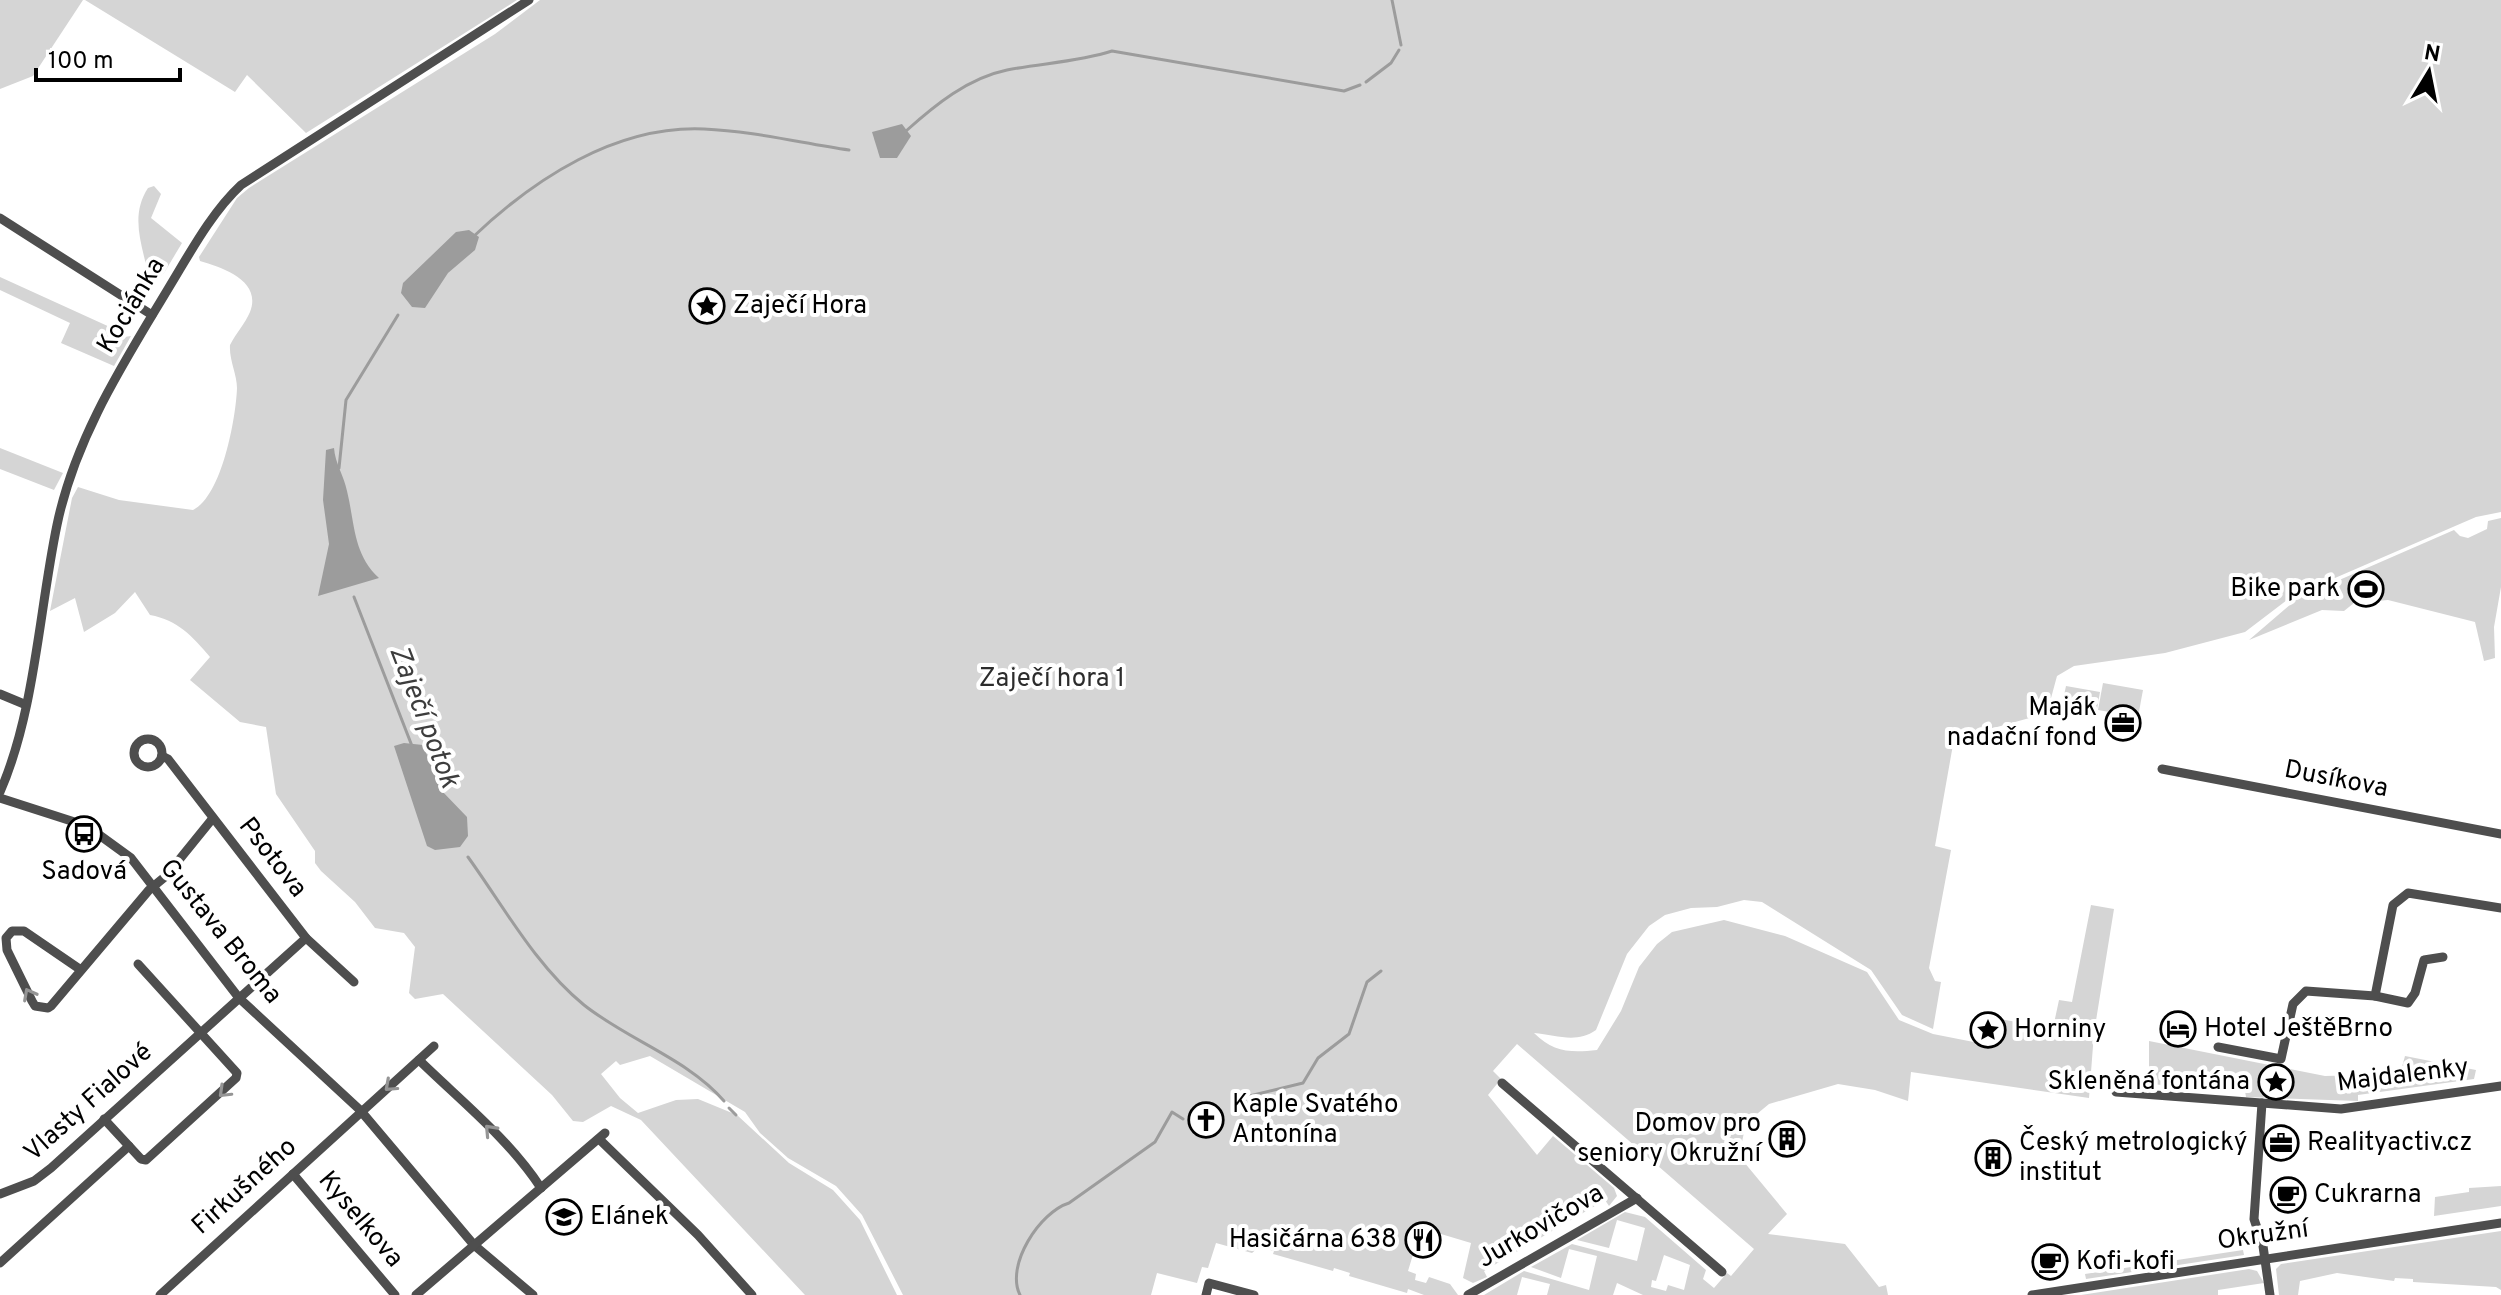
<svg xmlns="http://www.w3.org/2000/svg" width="2501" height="1295" font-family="Overpass,sans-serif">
  <rect width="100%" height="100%" fill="#fff"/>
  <g fill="#d5d5d5" fill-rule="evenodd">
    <path d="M0 0H83L33 76 0 89Z"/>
    <path d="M85 0H517L306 133 247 75 235 92Z"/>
    <path d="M540 0H2501V512L2476 517 2291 597 2245 632 2165 653 2074 666 2057 676 2047 713 1954 739 1935 846 1951 850 1929 968 1935 981 1941 982 1933 1029 1902 1015 1871 970 1762 902 1744 900 1717 907 1691 908 1665 915 1649 926 1627 954 1596 1030C1576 1044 1557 1035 1534 1033 1553 1052 1570 1053 1597 1050L1621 1011 1639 967 1657 944 1672 932 1724 920 1785 936 1867 972 1899 1020 1933 1034 1994 1046 1999 1019 2053 1028 2059 1000 2072 1002 2091 905 2114 909 2094 1033 2089 1098 1911 1072 1908 1101 1875 1090 1838 1084 1769 1104 1746 1123 1739 1156 1787 1214 1768 1234 1845 1244 1879 1287 1886 1285 1888 1295H1643L1617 1283 1613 1295H1547L1550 1284 1522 1277 1517 1295H1484L1524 1271 1589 1290 1597 1256 1569 1249 1561 1278 1531 1267 1572 1244 1637 1261 1645 1228 1617 1220 1609 1248 1577 1240 1625 1212 1645 1217 1706 1270 1703 1279 1714 1288 1727 1273 1731 1276 1754 1249 1517 1044 1493 1071 1501 1079 1488 1095 1537 1155 1553 1136 1614 1188 1617 1196 1609 1206 1605 1200 1484 1271 1487 1277 1473 1283 1463 1278 1471 1243 1421 1228 1408 1271 1416 1274 1415 1280 1426 1283 1429 1277 1450 1284 1458 1295H1424L1408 1289 1407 1293 1349 1276 1350 1273 1334 1268 1333 1271 1273 1254 1274 1251 1259 1247 1252 1253 1216 1243 1208 1268 1202 1267 1197 1283 1157 1273 1151 1295H903L862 1215 836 1186 788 1158 760 1133 745 1112 650 1056 620 1065 616 1061 601 1074 620 1098 638 1113 676 1100 698 1099 737 1115 789 1163 833 1190 860 1220 897 1295H805L641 1120 611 1106 583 1122 573 1121 552 1095 443 994 415 999 409 993 415 947 404 933 375 928 355 902 321 871 315 863V851L276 794 266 727 240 722 190 680 210 657C192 636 178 620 150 615L135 592 115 613 84 632 75 598 50 611 72 498 78 487 119 500 193 510C222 496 236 418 237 388 237 374 229 360 230 345 236 333 245 324 250 312 262 281 224 268 200 261L199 257 237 198 249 188 495 34ZM1664 1255 1690 1265 1684 1290 1668 1285 1666 1291 1651 1287 1652 1280 1656 1281Z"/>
    <path d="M154 186 161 194 151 218 182 243 164 273 154 282 149 278C143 247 129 217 148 188Z"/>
    <path d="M0 277 123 333 124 337 131 336 114 366 61 343 70 323 0 290Z"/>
    <path d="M0 448 63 473 54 490 0 469Z"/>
    <path d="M2501 518V587L2494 627 2495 658 2484 661 2475 622 2388 600 2354 603 2344 611 2322 610 2249 640 2298 598 2454 530 2460 536 2468 538 2487 529 2488 521Z"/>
    <path d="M2103 683 2143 690 2138 717 2098 710Z"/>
    <path d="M2066 686 2100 692 2096 715 2061 709Z"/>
    <path d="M2149 1041 2325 1076 2400 1074 2405 1056 2476 1070 2474 1079 2358 1095V1101L2246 1097 2245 1091 2149 1084Z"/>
    <path d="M2501 1186V1206L2434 1216 2435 1197 2469 1192V1188Z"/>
    <path d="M2501 1231V1290L2496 1287 2413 1282V1279L2395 1278 2394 1281 2337 1273 2300 1281 2298 1295H2279L2276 1269 2281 1264Z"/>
    <path d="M2243 1250 2244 1255 2086 1279 2085 1274Z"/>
    <path d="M2249 1269 2257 1271 2264 1283 2218 1290V1295H2081Z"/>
  </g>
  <g fill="#9c9c9c">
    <path d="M902 124 911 136 897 158H880L872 132Z"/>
    <path d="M469 230 479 237 475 250 448 273 425 308 412 307 401 293 403 283 456 232Z"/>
    <path d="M334 448C335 463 344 476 347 491 355 524 353 554 379 578L318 596 329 544 323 500 326 450Z"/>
    <path d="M404 743 423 745 441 790 467 817 468 836 460 847 435 850 427 846 394 746Z"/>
  </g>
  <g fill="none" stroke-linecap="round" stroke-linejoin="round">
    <g stroke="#9c9c9c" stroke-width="3">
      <path d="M1392 0 1401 45"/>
      <path d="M1366 82 1391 63 1399 50"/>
      <path d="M906 131C935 105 968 78 1007 70 1043 63 1078 62 1112 51L1344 91 1360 85"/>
      <path d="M473 237C534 179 616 125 704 129 752 131 801 143 849 150"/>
      <path d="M339 468 346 400 398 315"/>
      <path d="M354 597 412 746"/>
      <path d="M468 857C504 907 536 966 584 1005 628 1040 688 1059 724 1101"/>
      <path d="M1245 1097 1303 1083 1318 1058 1349 1034 1367 982 1381 971"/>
      <path d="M729 1108 736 1115"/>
      <path d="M1020 1295C1005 1265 1040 1212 1069 1203L1155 1142 1172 1112 1183 1119"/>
    </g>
    <g stroke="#4e4e4e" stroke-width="9">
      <path d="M0 218 152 315"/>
      <path d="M0 694 24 704"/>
      <circle cx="148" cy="753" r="14"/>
      <path d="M162 756 168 759 306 938 354 982"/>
      <path d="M2162 769 2501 834"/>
      <path d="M0 792C35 712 39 611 57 525 75 438 123 364 168 289 190 253 211 213 241 185L529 0"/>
      <path d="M0 798 87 826 131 858 239 998 360 1110 474 1245 533 1295"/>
      <path d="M81 970 24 931H12L6 938 7 950 32 1001 35 1006 48 1008 51 1006 149 890 166 876 213 818"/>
      <path d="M2375 996 2408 1003 2415 993 2424 960 2443 957"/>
      <path d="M2218 1047 2281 1059 2293 1004 2306 991 2375 996 2393 905 2408 893 2501 908"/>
      <path d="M419 1060C461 1101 508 1138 541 1188"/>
      <path d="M1502 1083 1722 1272"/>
      <path d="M2116 1092 2341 1109 2501 1086"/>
      <path d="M2262 1103 2254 1219 2263 1246 2270 1295"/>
      <path d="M104 1119 141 1159 146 1160 236 1078 237 1073 138 964"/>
      <path d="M599 1139 698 1235 752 1295"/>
      <path d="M293 1174 395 1295"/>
      <path d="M0 1194 34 1181 51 1168 306 938"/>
      <path d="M0 1263 129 1146"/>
      <path d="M160 1295 434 1046"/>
      <path d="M416 1295 605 1133"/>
      <path d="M1206 1295 1209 1283 1254 1295"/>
      <path d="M1468 1295 1637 1198"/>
      <path d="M2032 1295 2501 1223"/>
    </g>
  </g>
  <defs><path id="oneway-chevron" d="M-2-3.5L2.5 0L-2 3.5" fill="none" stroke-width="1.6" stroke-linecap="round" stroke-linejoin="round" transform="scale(2)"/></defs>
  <g stroke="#959595">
    <use href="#oneway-chevron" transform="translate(29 994) rotate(-118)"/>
    <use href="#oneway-chevron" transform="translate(390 1086) rotate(138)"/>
    <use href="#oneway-chevron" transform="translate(224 1092) rotate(136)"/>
    <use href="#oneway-chevron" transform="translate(490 1130) rotate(-133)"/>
  </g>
  <defs>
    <symbol id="sight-ring" viewBox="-11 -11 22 22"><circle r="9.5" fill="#fff" stroke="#000" stroke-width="1.5"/><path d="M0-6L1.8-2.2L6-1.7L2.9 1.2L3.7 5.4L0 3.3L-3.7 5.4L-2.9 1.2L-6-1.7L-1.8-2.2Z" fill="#000"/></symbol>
    <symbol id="stadium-ring" viewBox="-11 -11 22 22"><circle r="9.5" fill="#fff" stroke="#000" stroke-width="1.5"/><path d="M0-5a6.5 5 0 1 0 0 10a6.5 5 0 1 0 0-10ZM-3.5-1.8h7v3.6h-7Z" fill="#000"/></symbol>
    <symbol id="office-ring" viewBox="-11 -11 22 22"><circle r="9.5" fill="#fff" stroke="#000" stroke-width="1.5"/><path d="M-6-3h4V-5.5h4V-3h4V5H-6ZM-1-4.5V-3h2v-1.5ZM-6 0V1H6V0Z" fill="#000"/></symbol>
    <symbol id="bus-ring" viewBox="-11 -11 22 22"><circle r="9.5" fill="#fff" stroke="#000" stroke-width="1.5"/><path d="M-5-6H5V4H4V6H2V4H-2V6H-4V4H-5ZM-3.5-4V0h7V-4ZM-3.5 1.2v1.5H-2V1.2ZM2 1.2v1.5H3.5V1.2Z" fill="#000"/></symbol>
    <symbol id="hotel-ring" viewBox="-11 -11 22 22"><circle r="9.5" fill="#fff" stroke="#000" stroke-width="1.5"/><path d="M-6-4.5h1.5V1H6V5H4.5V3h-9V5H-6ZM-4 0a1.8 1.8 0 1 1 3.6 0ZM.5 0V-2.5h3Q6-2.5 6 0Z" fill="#000"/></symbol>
    <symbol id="church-ring" viewBox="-11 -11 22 22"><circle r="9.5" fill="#fff" stroke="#000" stroke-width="1.5"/><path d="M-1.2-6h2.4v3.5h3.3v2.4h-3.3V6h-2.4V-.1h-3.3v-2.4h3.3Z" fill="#000"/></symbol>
    <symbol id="building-ring" viewBox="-11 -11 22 22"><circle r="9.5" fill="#fff" stroke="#000" stroke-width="1.5"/><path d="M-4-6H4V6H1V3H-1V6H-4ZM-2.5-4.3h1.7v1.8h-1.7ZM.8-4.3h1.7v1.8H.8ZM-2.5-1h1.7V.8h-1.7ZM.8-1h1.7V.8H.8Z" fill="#000"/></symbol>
    <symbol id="cafe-ring" viewBox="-11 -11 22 22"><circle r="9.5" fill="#fff" stroke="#000" stroke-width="1.5"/><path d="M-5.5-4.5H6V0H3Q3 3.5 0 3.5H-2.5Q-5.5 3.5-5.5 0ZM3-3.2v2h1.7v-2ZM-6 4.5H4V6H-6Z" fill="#000"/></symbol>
    <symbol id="school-ring" viewBox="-11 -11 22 22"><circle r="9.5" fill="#fff" stroke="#000" stroke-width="1.5"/><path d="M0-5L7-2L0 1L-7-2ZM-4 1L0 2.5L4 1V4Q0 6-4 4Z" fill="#000"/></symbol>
    <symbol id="restaurant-ring" viewBox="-11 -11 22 22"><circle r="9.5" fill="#fff" stroke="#000" stroke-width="1.5"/><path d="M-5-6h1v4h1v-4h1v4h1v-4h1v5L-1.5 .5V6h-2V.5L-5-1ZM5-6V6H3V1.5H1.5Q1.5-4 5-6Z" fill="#000"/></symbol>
  </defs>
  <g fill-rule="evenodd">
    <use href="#sight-ring" x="687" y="286" width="40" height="40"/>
    <use href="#stadium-ring" x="2346" y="569" width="40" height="40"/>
    <use href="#office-ring" x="2103" y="703" width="40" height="40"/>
    <use href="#bus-ring" x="64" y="814" width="40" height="40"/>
    <use href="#hotel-ring" x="2158" y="1009" width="40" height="40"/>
    <use href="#sight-ring" x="1968" y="1010" width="40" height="40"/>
    <use href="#sight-ring" x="2256" y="1062" width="40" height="40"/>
    <use href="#church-ring" x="1186" y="1100" width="40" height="40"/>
    <use href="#building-ring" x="1767" y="1119" width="40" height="40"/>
    <use href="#office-ring" x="2261" y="1123" width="40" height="40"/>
    <use href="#building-ring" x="1973" y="1138" width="40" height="40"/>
    <use href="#cafe-ring" x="2268" y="1175" width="40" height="40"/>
    <use href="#school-ring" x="544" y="1197" width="40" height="40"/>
    <use href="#restaurant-ring" x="1403" y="1220" width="40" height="40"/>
    <use href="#cafe-ring" x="2030" y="1242" width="40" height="40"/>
  </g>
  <g text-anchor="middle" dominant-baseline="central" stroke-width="8" stroke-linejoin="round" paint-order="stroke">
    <g font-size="26" fill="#000" stroke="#fff">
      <text transform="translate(132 306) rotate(-59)">Kociánka</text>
      <text transform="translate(2336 780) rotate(11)">Dusíkova</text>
      <text transform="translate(272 858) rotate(52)">Psotova</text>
      <text transform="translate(220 932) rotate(51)">Gustava Broma</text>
      <text transform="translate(2403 1076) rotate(-7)">Majdalenky</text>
      <text transform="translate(89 1103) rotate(-42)">Vlasty Fialové</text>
      <text transform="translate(245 1187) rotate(-42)">Firkušného</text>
      <text transform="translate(360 1220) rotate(50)">Kyselkova</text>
      <text transform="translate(1541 1227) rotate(-30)">Jurkovičova</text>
      <text transform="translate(2263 1236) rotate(-8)">Okružní</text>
    </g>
    <g font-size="26" fill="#000" stroke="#fff" text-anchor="start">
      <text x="733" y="306">Zaječí Hora</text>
      <text x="2340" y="589" text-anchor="end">Bike park</text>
      <text x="2097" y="708" text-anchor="end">Maják<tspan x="2097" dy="30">nadační fond</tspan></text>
      <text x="84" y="872" text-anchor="middle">Sadová</text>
      <text x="2204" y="1029">Hotel JeštěBrno</text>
      <text x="2014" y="1030">Horniny</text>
      <text x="2250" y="1082" text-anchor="end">Skleněná fontána</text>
      <text x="1232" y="1105">Kaple Svatého<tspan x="1232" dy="30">Antonína</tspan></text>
      <text x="1761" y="1124" text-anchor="end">Domov pro<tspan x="1761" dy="30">seniory Okružní</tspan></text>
      <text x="2019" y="1143">Český metrologický<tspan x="2019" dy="30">institut</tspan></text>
      <text x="2307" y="1143">Realityactiv.cz</text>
      <text x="2314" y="1195">Cukrarna</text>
      <text x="590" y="1217">Elánek</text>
      <text x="1397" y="1240" text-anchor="end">Hasičárna 638</text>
      <text x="2076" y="1262">Kofi-kofi</text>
    </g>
    <g font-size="26" fill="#2c2c2c" stroke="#fff">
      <text x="1052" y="679">Zaječí hora 1</text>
    </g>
    <g font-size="28" font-style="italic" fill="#3d3d3d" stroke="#fff">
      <text transform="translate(423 717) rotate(69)">Zaječí potok</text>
    </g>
  </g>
  <g transform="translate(2429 72) rotate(10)" stroke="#ffffff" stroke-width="6" paint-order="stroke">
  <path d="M0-6L14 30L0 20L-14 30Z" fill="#000000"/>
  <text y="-12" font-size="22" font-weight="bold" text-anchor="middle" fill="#000000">N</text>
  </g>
  <path d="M36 68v12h144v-12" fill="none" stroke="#000000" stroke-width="4"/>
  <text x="48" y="68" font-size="24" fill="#000000" stroke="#ffffff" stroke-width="6" paint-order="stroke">100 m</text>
</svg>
